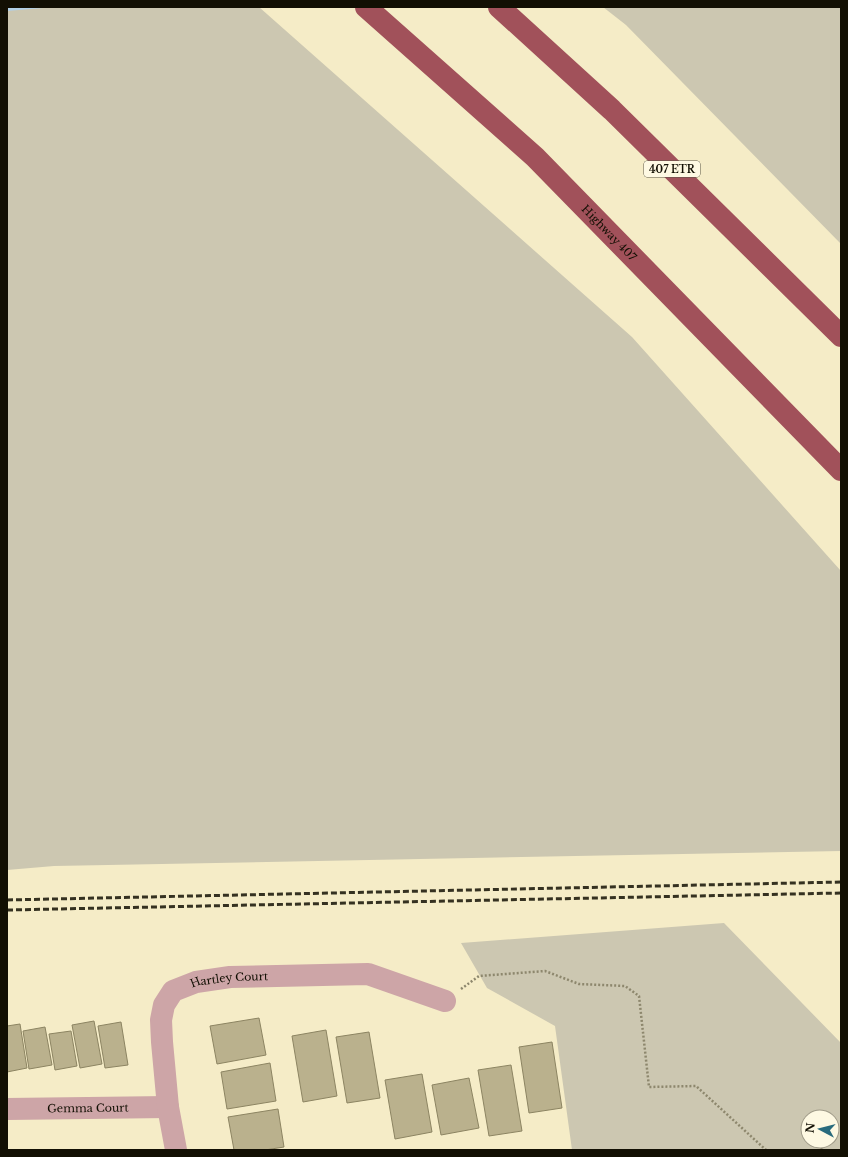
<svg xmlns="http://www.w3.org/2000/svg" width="848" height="1157" font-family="'Libre Baskerville',serif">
  <rect width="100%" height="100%" fill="#f5ecc7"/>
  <g fill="#ccc7b1" fill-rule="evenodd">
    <path d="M7 7H259L632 337 841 571V851L54 866 7 870Z"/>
    <path d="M603 7H841V244L626 25Z"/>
    <path d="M724 923 841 1043V1150H572L555 1026 487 988 461 943ZM808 1117H832V1141H808Z"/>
  </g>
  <path fill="#b1d0e7" d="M7 7H55L7 11Z"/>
  <g fill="#bab18d" stroke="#8c8462">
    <path d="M259 1018 266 1055 217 1064 210 1026Z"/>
    <path d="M94 1021 102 1064 80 1068 72 1025Z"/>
    <path d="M121 1022 128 1065 105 1068 98 1026Z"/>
    <path d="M20 1024 27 1068 7 1072V1026Z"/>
    <path d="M45 1027 52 1065 29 1069 23 1031Z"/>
    <path d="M326 1030 337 1096 303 1102 292 1036Z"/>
    <path d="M71 1031 77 1066 55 1070 49 1034Z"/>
    <path d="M369 1032 380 1098 347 1103 336 1037Z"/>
    <path d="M552 1042 562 1108 529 1113 519 1047Z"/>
    <path d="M270 1063 276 1101 227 1109 221 1072Z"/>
    <path d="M511 1065 522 1131 489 1136 478 1070Z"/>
    <path d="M422 1074 432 1132 395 1139 385 1080Z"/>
    <path d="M469 1078 479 1128 441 1135 432 1085Z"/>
    <path d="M278 1109 284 1147 265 1150H234L228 1117Z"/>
  </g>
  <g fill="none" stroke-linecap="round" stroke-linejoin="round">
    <g stroke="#8d876d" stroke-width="2.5" stroke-dasharray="2 2" stroke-linecap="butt">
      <path d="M461 989 479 976 545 971 579 984 625 986 639 996 649 1087 696 1086 766 1150"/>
      <path d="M832 1132 833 1130"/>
      <path d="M821 1150 826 1141"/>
    </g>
    <g stroke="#cda5a7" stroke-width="22">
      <path id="s1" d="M7 1109 168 1107"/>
      <path id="s2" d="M176 1150 168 1107 162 1042 161 1020 164 1005 173 991 196 982 230 977 368 974 445 1001"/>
    </g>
    <g stroke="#a1515a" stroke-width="22">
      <path id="s3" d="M366 7 535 157 841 470"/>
      <path d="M499 7 612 110 841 336"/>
    </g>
    <g stroke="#353121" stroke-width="3" stroke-dasharray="6 3" stroke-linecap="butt">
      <path d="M7 900 841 882"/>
      <path d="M7 910 841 893"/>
    </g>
  </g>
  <g text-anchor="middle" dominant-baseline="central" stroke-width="3" stroke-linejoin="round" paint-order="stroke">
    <rect fill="#fef9e3" stroke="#595546" stroke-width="1" x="644" y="161" width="56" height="16" rx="3"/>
    <g font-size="10" font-weight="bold" fill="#120f03">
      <text x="672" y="169">407 ETR</text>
    </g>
    <g font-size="11" fill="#120f03" stroke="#fef9e3">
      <text stroke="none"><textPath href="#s3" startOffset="332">Highway 407</textPath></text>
      <text stroke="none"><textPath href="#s2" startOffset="221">Hartley Court</textPath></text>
      <text stroke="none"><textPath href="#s1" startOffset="81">Gemma Court</textPath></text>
    </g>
  </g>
  <rect width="848" height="1157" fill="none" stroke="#120f03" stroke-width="16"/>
  <g transform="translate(820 1129) rotate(277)"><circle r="19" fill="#fef9e3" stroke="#a09b89"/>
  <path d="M0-3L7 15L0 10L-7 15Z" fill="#296b7d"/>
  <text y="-6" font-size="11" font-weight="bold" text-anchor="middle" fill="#120f03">N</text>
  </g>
</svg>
